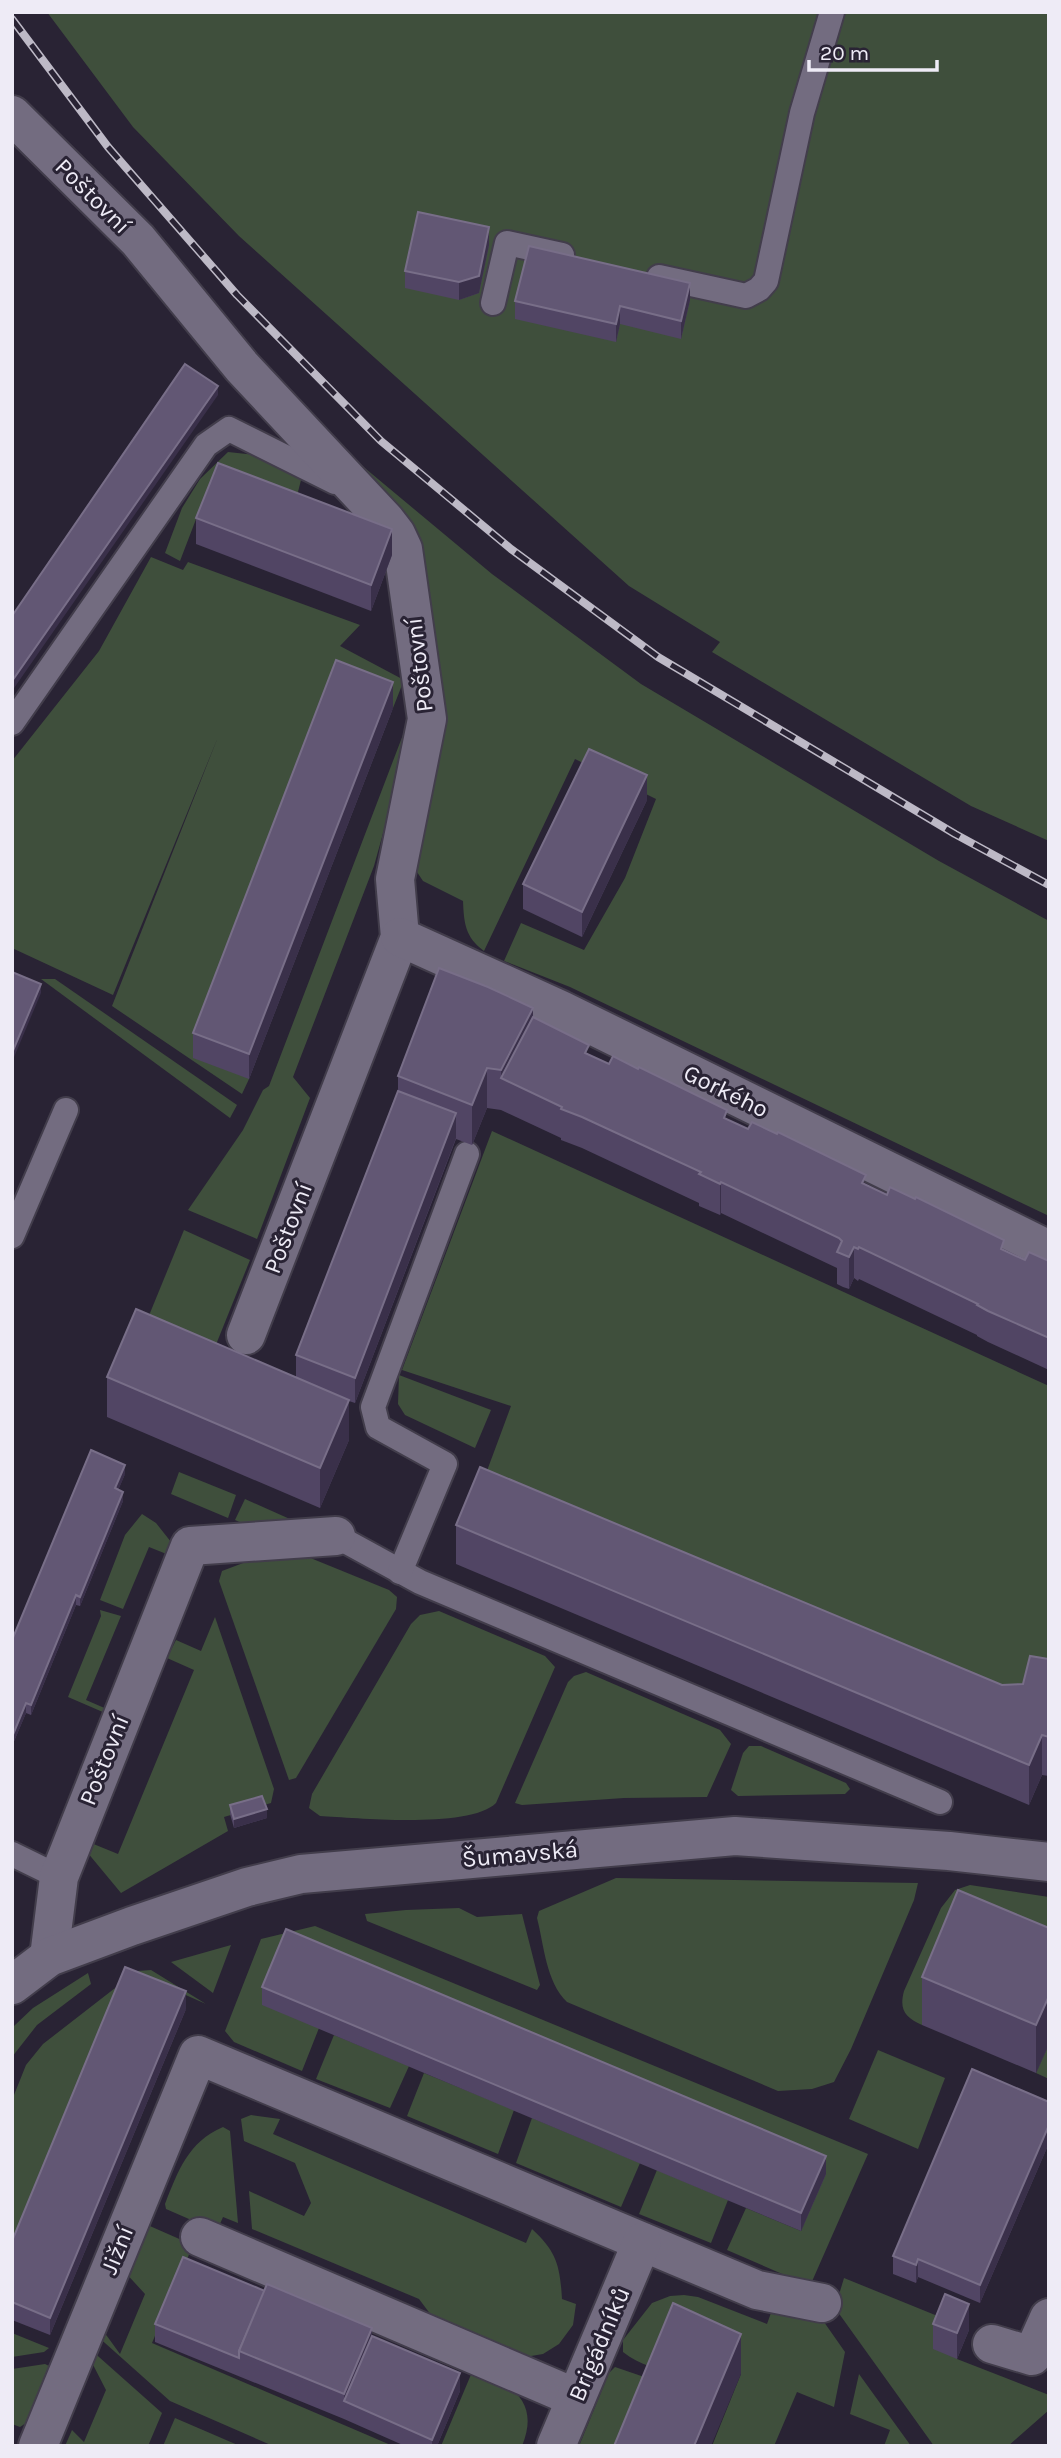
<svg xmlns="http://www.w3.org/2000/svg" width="1061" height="2458" font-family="Karla,sans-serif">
  <rect width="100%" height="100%" fill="#292334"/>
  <g fill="#3f4f3c">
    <path d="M47 12H1049V841L971 806 712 652 720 642 629 586 239 236 133 127Z"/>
    <path d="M309 429 360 464 492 574 641 684 939 861 1049 921V1216L570 987 504 961 521 923 584 950 625 878 656 799 575 759 484 951C465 937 464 923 463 901L423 881 417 872 413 849 421 562Z"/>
    <path d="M228 452 257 455 302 476 292 516 198 514 180 561 165 553 182 508 200 479Z"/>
    <path d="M151 557 183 570 188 562 360 625 340 646 404 680 393 708 337 686 249 1079 242 1094 112 1006 218 737 113 995 12 948V761L99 651Z"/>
    <path d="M409 719 414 721 374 866 293 1077 310 1098 257 1239 188 1210 243 1130 263 1090 269 1086Z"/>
    <path d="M41 979H55L237 1105 230 1118Z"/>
    <path d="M492 1131 1049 1386V1689L1013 1716 478 1495 511 1406 402 1370Z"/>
    <path d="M184 1230 250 1260 209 1362 141 1335Z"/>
    <path d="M399 1375 491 1410 475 1448 405 1415 398 1404Z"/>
    <path d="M179 1472 236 1495 228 1518 171 1494Z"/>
    <path d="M245 1499 310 1528 244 1524 235 1520Z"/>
    <path d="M142 1514 156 1523 175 1547 169 1555 149 1547 123 1609 100 1600 125 1535Z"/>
    <path d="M308 1557 389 1590 397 1597 396 1609 296 1778 289 1780 219 1581 222 1571 251 1560Z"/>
    <path d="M100 1610 121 1616 86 1700 116 1713 112 1716 68 1697 101 1616Z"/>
    <path d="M439 1611 545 1656 555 1667 496 1803C470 1829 357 1818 320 1816L309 1808 312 1794 411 1624 420 1615Z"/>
    <path d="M215 1617 274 1789 271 1803 224 1817 228 1831 121 1893 87 1852 91 1843 118 1854 194 1670 167 1658 176 1640 201 1651Z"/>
    <path d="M586 1672 720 1730 731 1744 707 1797 624 1798 522 1805 515 1803 568 1682 574 1676Z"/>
    <path d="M749 1746H761L846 1783 850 1789 845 1794 738 1796 731 1790 743 1753Z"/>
    <path d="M616 1878 918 1883 914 1900 851 2049 834 2082 812 2089 778 2091 567 2002C546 1982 544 1945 537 1918L539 1911Z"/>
    <path d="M970 1885 1049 1897V1977L958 1939 922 2025C905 2017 899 2010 904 1991L941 1908 955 1890Z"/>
    <path d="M459 1908 477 1917 522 1914 540 1985 537 1990 367 1921 365 1914 406 1910Z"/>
    <path d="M315 1926 868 2154 810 2286 727 2250 746 2208 801 2231 825 2173 319 2028 302 2071 234 2042 225 2031 261 1939Z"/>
    <path d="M231 1945 213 1993 171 1962Z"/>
    <path d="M151 1970 206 2004 154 1981 12 2258V2100L26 2065 43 2044 137 1971Z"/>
    <path d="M88 1973 91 1984 37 2025 12 2057 14 2026 33 2008Z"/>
    <path d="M334 2035 409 2066 390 2108 316 2079Z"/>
    <path d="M1049 2044V2079L1036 2073Z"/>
    <path d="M878 2050 945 2078 918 2149 849 2119Z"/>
    <path d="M424 2073 514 2110 498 2154 407 2116Z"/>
    <path d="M251 2115 280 2119 273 2134 526 2243 532 2229C557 2252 560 2266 562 2299L576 2304 573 2325 559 2344 543 2354 525 2357 440 2327 419 2299 252 2229 249 2191 304 2216 311 2203 295 2163 244 2141 241 2119Z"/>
    <path d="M532 2118 640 2163 621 2207 516 2163Z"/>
    <path d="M223 2127 230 2131 238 2223 223 2217 220 2224 210 2220 205 2226 166 2209 165 2204C178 2171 188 2142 223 2127Z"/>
    <path d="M657 2170 728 2200 711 2243 639 2214Z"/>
    <path d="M143 2223 193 2245 152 2343 393 2446H273L170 2401 96 2335 99 2325 120 2354 145 2294 123 2270Z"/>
    <path d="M844 2278 945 2319 957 2359 1049 2395V2410L1008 2446H934L835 2308Z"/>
    <path d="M684 2295 698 2297 767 2324 776 2299 824 2322 845 2352 834 2407 797 2392 774 2446H712L741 2374C702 2372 655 2378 623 2352V2340L652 2303 670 2296Z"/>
    <path d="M12 2333 49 2348 44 2352 12 2357Z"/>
    <path d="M90 2349 162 2413 148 2446H65L72 2430 84 2442 106 2390 88 2355Z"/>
    <path d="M45 2364 49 2366 26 2423 20 2427 12 2424V2369Z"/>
    <path d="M475 2365C509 2385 541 2400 522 2446H441Z"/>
    <path d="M615 2367 656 2381 629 2446H579L609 2373Z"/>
    <path d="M859 2374 911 2446H884L890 2430 850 2414Z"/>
    <path d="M175 2418 240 2446H163Z"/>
  </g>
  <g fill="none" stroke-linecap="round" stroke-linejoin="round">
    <defs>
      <g id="service">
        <path d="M659 277 746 296 759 289 766 281 802 113 832 12"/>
        <path d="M493 303 507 243 562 255"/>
        <path d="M12 723 206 445 229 429 335 482H343"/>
        <path d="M12 1236 66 1110"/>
        <path d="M336 1536 420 1582 940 1802"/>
        <path d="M400 1572 445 1464 378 1427 373 1407 467 1154"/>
        <path d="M12 1854 59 1877"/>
      </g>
      <g id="minor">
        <path d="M12 115 138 240 242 367 386 521 396 534 403 549 427 719 395 879 400 937 246 1335"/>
        <path d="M400 937 561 1010 1049 1250"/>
        <path d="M49 1957 59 1877 190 1546 336 1536"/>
        <path d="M12 1985 49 1957 132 1926 247 1887 301 1874 735 1836 949 1851 1049 1862"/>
        <path d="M200 2237 576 2398"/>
        <path d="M992 2344 1032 2356 1049 2318"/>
        <path d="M38 2446 198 2055 757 2290 822 2303"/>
        <path d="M556 2446 642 2242"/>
      </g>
    </defs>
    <use href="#service" stroke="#423d4b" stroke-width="28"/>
    <use href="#minor" stroke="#423d4b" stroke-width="42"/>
    <use href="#service" stroke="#736c80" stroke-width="24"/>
    <use href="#minor" stroke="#736c80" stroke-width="38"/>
    <defs>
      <path id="rail" d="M12 19 108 147 237 295 381 441 511 549 658 657 955 834 1049 885"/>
    </defs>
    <use href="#rail" stroke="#bdb9c6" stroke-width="8"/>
    <use href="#rail" stroke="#292334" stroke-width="5" stroke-dasharray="16" stroke-linecap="butt"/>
  </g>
  <g fill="#514564">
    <path d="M489 245 479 293 459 300 405 288V271Z"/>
    <path d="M690 300 681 339 620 324 616 342 515 319V301Z"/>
    <path d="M196 518 392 555 371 611 196 544Z"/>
    <path d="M393 708 249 1079 193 1058V1033Z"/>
    <path d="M647 800 582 937 523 909V884Z"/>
    <path d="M533 1017 589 1055 1025 1260 1049 1261V1370L988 1342 977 1336V1335L859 1279 858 1281 854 1278 849 1289 843 1287 837 1284V1268L721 1213 720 1215 699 1206V1203L582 1148 561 1140V1138L501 1110 487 1108 472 1145 456 1139 355 1403 349 1401V1440L320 1508 107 1417V1377H296V1355L398 1091V1076Z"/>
    <path d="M125 1474 118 1490 123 1501 80 1606 76 1605 31 1715 26 1713 12 1746V1640Z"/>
    <path d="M456 1525 1002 1685 1023 1684 1049 1659V1776L1042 1775 1029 1805 456 1564Z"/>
    <path d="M230 1805 267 1818 234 1828 230 1814Z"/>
    <path d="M1049 1928V2044L1036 2073 922 2025V1977Z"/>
    <path d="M262 1987 826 2174 801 2231 262 2005Z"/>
    <path d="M186 2009 50 2335 12 2320V2241Z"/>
    <path d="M1049 2102V2143L980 2303 918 2277 916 2283 893 2274V2256Z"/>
    <path d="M155 2324 372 2336 460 2391 437 2446H405L344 2419 155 2342Z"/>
    <path d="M933 2324 969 2330 957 2359 933 2349Z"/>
  </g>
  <g fill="#3a304a">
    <path d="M489 227V245L479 293 459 300V282Z"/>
    <path d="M690 283V300L681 339V321Z"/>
    <path d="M620 306V324L616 342V324Z"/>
    <path d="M218 386V395L12 691V681Z"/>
    <path d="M392 529V555L371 611V585Z"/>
    <path d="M393 682V708L249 1079V1054Z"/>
    <path d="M647 775V800L582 937V912Z"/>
    <path d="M41 984V993L12 1062V1053Z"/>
    <path d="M533 1008V1048L501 1078V1110V1070Z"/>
    <path d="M487 1068V1108L472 1145V1105Z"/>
    <path d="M456 1113V1138L355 1403V1378Z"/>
    <path d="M721 1182V1213L720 1215V1184Z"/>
    <path d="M854 1247V1278L849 1289V1257Z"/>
    <path d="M349 1400V1440L320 1508V1468Z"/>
    <path d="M125 1465V1474L115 1498V1488Z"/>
    <path d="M123 1492V1501L80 1606V1597Z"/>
    <path d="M76 1595V1605L31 1715V1705Z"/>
    <path d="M26 1703V1713L12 1746V1737Z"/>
    <path d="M1042 1735V1775L1029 1805V1765Z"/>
    <path d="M267 1809V1818L234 1828V1819Z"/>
    <path d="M186 1991V2009L50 2335V2318Z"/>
    <path d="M1049 1996V2044L1036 2073V2025Z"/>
    <path d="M1049 2125V2143L980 2303V2285Z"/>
    <path d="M826 2156V2174L801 2231V2213Z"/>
    <path d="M918 2259V2277L916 2283V2265Z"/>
    <path d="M969 2304V2330L957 2359V2333Z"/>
    <path d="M372 2328V2354L344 2401V2394Z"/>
    <path d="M741 2334V2374L711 2446H694Z"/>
    <path d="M460 2373V2391L437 2446H432V2440Z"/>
  </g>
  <g fill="#625774" stroke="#786e88" stroke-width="2">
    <path d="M418 212 489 227 479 276 459 282 405 271Z"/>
    <path d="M529 246 690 283 681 321 620 306 616 324 515 301Z"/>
    <path d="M185 364 218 386 12 681V616Z"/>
    <path d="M218 463 392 529 371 585 196 518Z"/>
    <path d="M336 660 393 682 249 1054 193 1033Z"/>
    <path d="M589 749 647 775 582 912 523 884Z"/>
    <path d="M439 968 488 987 533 1008 501 1070 487 1068 472 1105 398 1076Z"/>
    <path d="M12 972 41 984 12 1053Z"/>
    <path d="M533 1017 589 1045 585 1053 609 1064 613 1056 638 1069 639 1067 727 1110 724 1118 748 1129 752 1122 777 1134 778 1132 866 1175 862 1183 887 1195 890 1187 915 1199 916 1197 1004 1240 1001 1249 1025 1260 1029 1252 1049 1261V1338L988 1311 977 1305 978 1304 859 1247 858 1249 854 1247 849 1257 837 1252 842 1241 839 1238 721 1182 720 1184 699 1174 701 1172 582 1117 561 1109 562 1107 501 1078Z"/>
    <path d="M398 1091 456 1113 355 1378 296 1355Z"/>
    <path d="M136 1309 349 1400 320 1468 107 1377Z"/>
    <path d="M91 1450 125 1465 115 1488 123 1492 80 1597 76 1595 31 1705 26 1703 12 1737V1640Z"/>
    <path d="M480 1467 1002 1685 1023 1684 1030 1656 1049 1659V1737L1042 1735 1029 1765 456 1525Z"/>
    <path d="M262 1796 267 1809 234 1819 230 1805Z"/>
    <path d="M958 1890 1049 1928V1996L1036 2025 922 1977Z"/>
    <path d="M286 1929 826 2156 801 2213 262 1987Z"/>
    <path d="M125 1967 186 1991 50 2318 12 2302V2241Z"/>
    <path d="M972 2069 1049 2102V2125L980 2285 918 2259 916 2265 893 2256Z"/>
    <path d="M183 2257 265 2291 239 2351V2358L155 2324Z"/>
    <path d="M267 2284 372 2328 344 2394 239 2351Z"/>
    <path d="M945 2294 969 2304 957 2333 933 2324Z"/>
    <path d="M673 2303 741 2334 694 2446H614Z"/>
    <path d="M372 2336 460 2373 432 2440 344 2401Z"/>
  </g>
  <g text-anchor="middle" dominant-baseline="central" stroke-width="6" stroke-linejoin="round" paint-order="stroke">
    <g font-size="24" fill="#eeebf6" stroke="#292334">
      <text transform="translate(93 196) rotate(45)">Poštovní</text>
      <text transform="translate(419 665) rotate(-97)">Poštovní</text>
      <text transform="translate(726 1091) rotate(26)">Gorkého</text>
      <text transform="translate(288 1228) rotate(-69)">Poštovní</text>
      <text transform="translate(104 1760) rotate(-68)">Poštovní</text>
      <text transform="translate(520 1854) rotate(-5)">Šumavská</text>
      <text transform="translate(117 2250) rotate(-68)">Jižní</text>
      <text transform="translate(599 2344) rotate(-67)">Brigádníků</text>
    </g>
  </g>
  <rect width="1061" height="2458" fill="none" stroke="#eeebf6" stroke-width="28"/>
  <path d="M809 60v10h128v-10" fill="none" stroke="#eeebf6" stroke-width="3.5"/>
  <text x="820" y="60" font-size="21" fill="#eeebf6" stroke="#292334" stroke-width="5" paint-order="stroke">20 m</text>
</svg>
